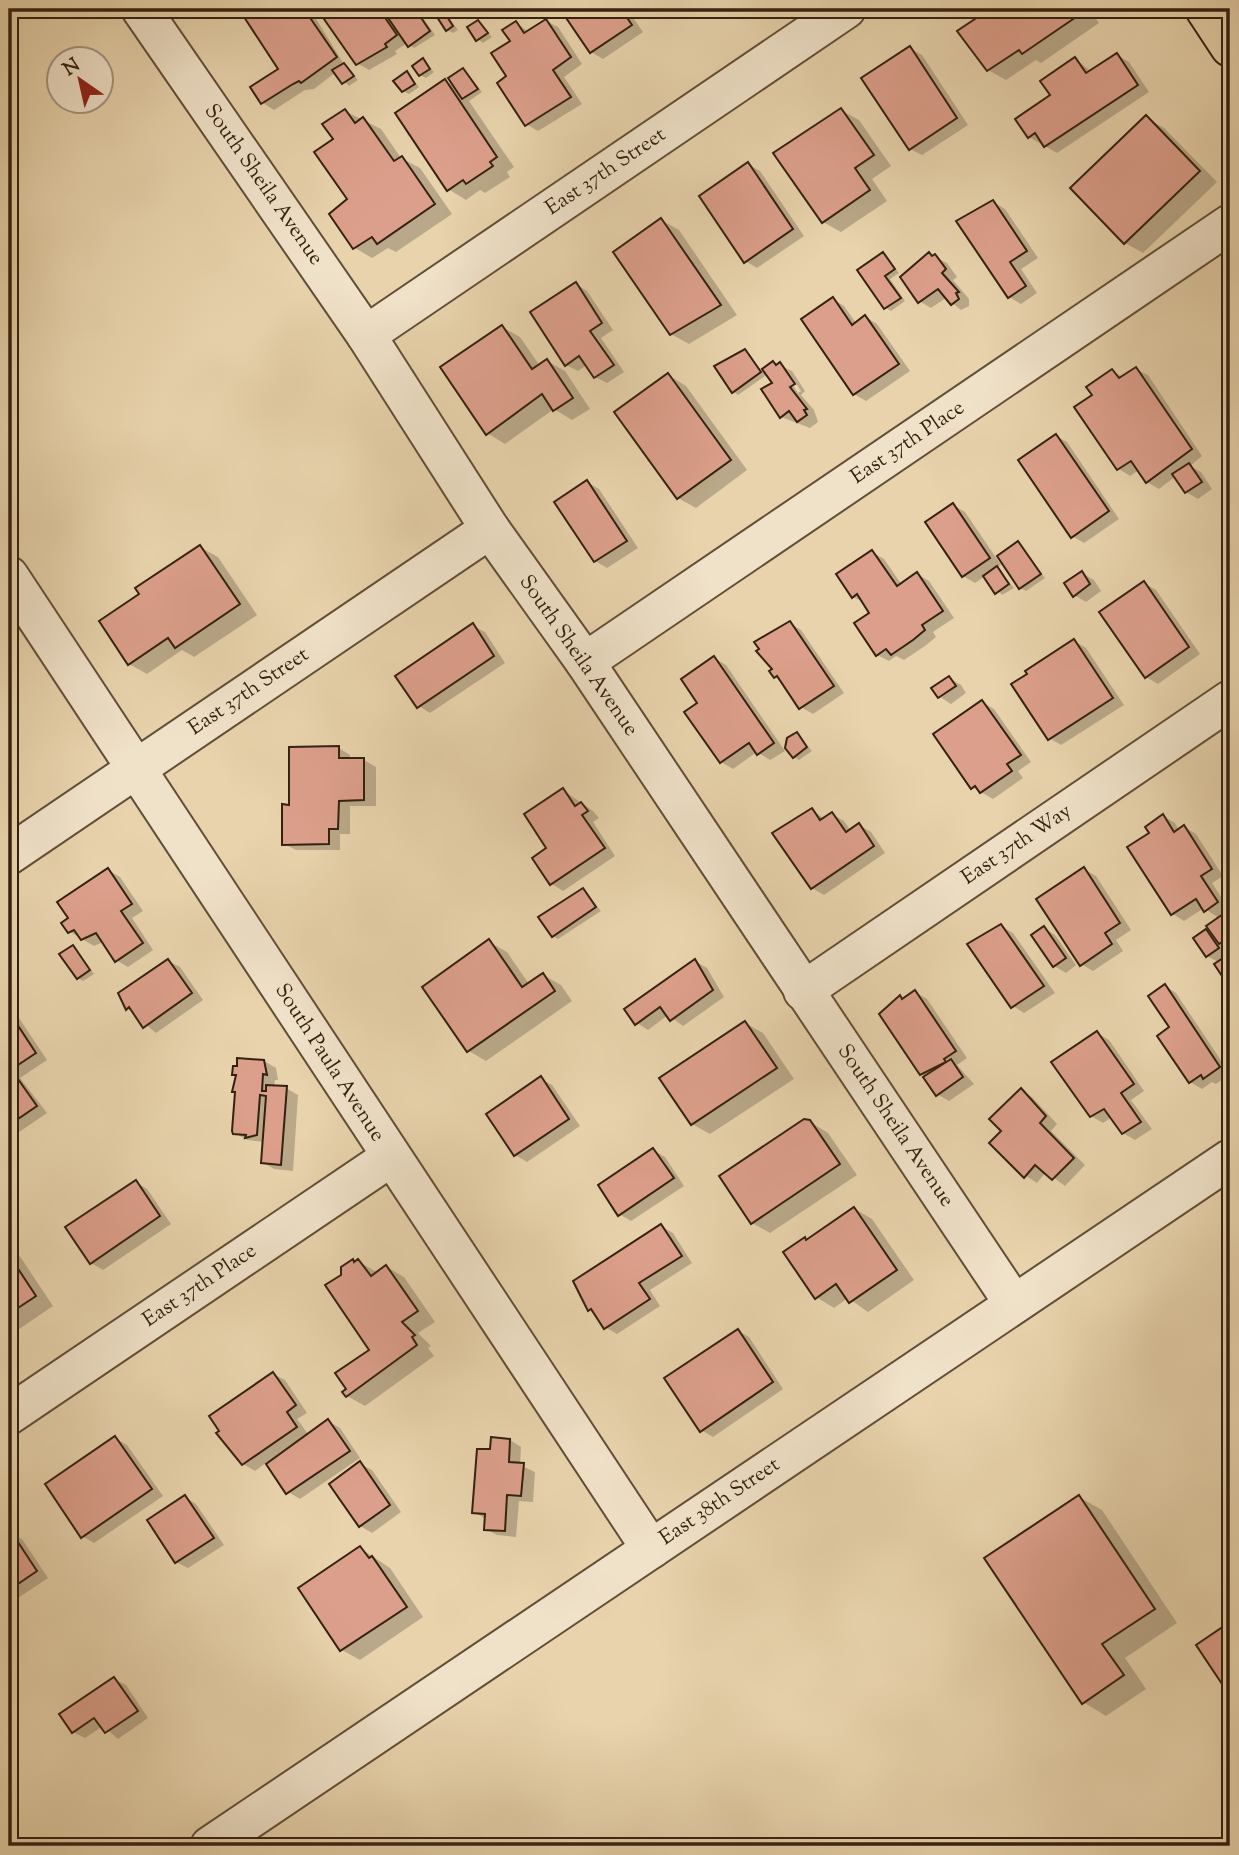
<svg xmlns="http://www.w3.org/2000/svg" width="1239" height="1855" font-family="'Sorts Mill Goudy',serif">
  <rect width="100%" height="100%" fill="#e8d3ac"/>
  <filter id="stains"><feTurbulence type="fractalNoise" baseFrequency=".00286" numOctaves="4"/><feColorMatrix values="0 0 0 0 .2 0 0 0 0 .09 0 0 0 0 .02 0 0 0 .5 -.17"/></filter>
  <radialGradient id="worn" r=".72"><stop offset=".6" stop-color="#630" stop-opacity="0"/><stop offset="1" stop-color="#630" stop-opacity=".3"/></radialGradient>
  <g fill="#0003" fill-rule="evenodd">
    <path d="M259 9H310L345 66 358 80 349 86 336 72 314 89 305 90 274 110 263 103 280 69 246 17Z"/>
    <path d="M319 9H417L435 35 414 48 407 43 395 51 397 54 369 70 357 63Z"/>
    <path d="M436 9H465L450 19 458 30 453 33 447 30 439 18 445 14Z"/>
    <path d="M562 9H627L643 32 603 59 591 52Z"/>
    <path d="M678 9H693L686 14Z"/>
    <path d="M693 9H709L702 14Z"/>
    <path d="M994 9H1089L1099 23 1041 63 1036 60 1006 80 988 70 960 32Z"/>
    <path d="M546 21 558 27 582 64 564 77 582 104 538 131 526 124 509 77 516 23 529 32Z"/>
    <path d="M478 22 492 37 483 43 478 39Z"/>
    <path d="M910 48 922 55 968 125 922 155 910 149Z"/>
    <path d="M1117 55 1129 62 1149 92 1057 153 1029 137 1075 59 1092 72Z"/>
    <path d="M423 61 434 72 426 78 420 75Z"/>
    <path d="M464 70 482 92 469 101 514 167 507 172 510 177 485 193 480 190 466 200 448 189 445 81 457 88Z"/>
    <path d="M407 73 419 87 409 94 403 91Z"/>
    <path d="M841 110 859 120 891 166 872 179 887 201 841 232 823 222Z"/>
    <path d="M345 111 381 129 401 158 420 168 452 214 396 252 388 248 372 258 355 248 331 214 349 200 335 139Z"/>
    <path d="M1146 118 1164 128 1217 182 1143 253 1125 243Z"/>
    <path d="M748 164 760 171 804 236 757 268 745 261Z"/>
    <path d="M993 202 1005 209 1038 258 1021 269 1037 293 1021 304 1009 297Z"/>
    <path d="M661 220 679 230 737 315 689 344 671 334Z"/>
    <path d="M929 254 947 263 957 277 953 280 969 299V306L961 310 946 298 931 308 919 301Z"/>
    <path d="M883 255 899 273 890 279 905 301 891 311 886 308Z"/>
    <path d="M576 284 587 291 613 330 601 338 624 372 607 383 595 377 587 365 578 371 566 365Z"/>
    <path d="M833 299 844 306 856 323 866 317 877 324 910 371 866 401 854 394 803 320Z"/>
    <path d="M502 327 520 337 540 366 547 361 565 371 590 409 572 420 554 409 505 444 487 433Z"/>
    <path d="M745 351 762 371 773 363 792 371 805 391 801 395 814 410 818 422 810 428 781 417 774 383 768 374 738 395 733 391ZM783 370H787L801 391 798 393Z"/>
    <path d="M1136 369 1148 375 1202 456 1190 466 1201 472 1212 489 1198 499 1186 492 1176 476 1159 489 1147 482 1139 470 1130 476 1119 469 1094 396 1112 371 1123 377Z"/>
    <path d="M668 375 686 386 747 470 696 508 678 498Z"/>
    <path d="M1056 436 1067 442 1119 519 1084 543 1072 536Z"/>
    <path d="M587 482 599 489 638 548 607 568 595 561Z"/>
    <path d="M953 505 965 512 1001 565 997 568 1014 588 1002 595 985 576 975 583 963 576Z"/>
    <path d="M1018 543 1045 578 1026 591 1020 588Z"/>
    <path d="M200 547 218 557 257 615 194 657 182 650 147 674 129 664 142 595Z"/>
    <path d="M872 552 884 559 902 585 917 574 929 581 954 618 933 632 936 637 925 646 904 660 896 656 889 661 877 655 872 613 865 603 853 597ZM895 645 879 655V651Z"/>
    <path d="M1082 573 1094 580 1101 591 1086 602 1074 595Z"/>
    <path d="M1144 583 1156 590 1200 654 1158 684 1146 677Z"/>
    <path d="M790 623 801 630 844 693 813 714 801 707 783 681 775 677Z"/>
    <path d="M473 626 485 632 505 663 430 713 419 706Z"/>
    <path d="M1074 641 1086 648 1124 705 1061 745 1049 738Z"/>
    <path d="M714 658 726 665 785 751 770 760 757 752 733 769 721 762 699 703Z"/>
    <path d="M949 678 961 685 966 693 951 704 940 697Z"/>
    <path d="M982 702 994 709 1031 762 1018 771 1023 778 993 799 972 787Z"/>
    <path d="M797 734 812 751 799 760 794 757Z"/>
    <path d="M339 748 350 755V760H364L376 767V806H350V834H340V850H296L284 844 290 806Z"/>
    <path d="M563 790 593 811 599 818 593 822 615 856 563 891 552 884Z"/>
    <path d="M812 810 825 819 832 814 844 821 851 831 859 825 871 832 885 853 824 895 812 888Z"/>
    <path d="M1163 816 1175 823 1179 830 1184 827 1196 834 1223 876 1212 883 1229 909 1224 913 1230 915V985L1217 965 1220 963 1207 956 1206 931 1215 936 1220 919 1204 908 1184 921 1173 914 1152 834Z"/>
    <path d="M1084 869 1096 876 1131 930 1116 940 1123 951 1093 971 1081 964Z"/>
    <path d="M108 870 120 877 143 911 132 918 153 950 128 967 116 960 103 942 94 946 70 932Z"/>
    <path d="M583 890 601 911 558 939 553 936Z"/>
    <path d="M1001 926 1013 933 1055 993 1024 1013 1013 1006Z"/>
    <path d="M1044 928 1055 935 1076 965 1066 973 1054 966Z"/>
    <path d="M489 942 507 952 529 984 543 975 561 985 572 1001 486 1061 469 1051Z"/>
    <path d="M73 947 94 974 83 981 78 978Z"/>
    <path d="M168 961 180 967 203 1000 156 1033 128 1009 121 994Z"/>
    <path d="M695 961 707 968 724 997 683 1026 668 1015 648 1030 637 1023Z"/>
    <path d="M1165 986 1176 993 1230 1074 1216 1084 1212 1082 1202 1089 1190 1082 1172 1028Z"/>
    <path d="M915 992 927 999 967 1058 957 1065 974 1084 949 1101 937 1094 927 1077 921 1074 900 997 904 999Z"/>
    <path d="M9 1003 47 1060 20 1078 47 1113 9 1139Z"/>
    <path d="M745 1023 763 1033 794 1079 710 1134 692 1124 661 1079Z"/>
    <path d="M1097 1033 1109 1040 1144 1091 1131 1100 1152 1129 1135 1140 1123 1133 1112 1117 1103 1123 1091 1116Z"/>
    <path d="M264 1061 276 1068 278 1080H275L274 1087 286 1088 298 1095 293 1171 274 1169 262 1162 264 1142 247 1140 235 1133Z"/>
    <path d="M541 1079 552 1085 580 1126 527 1162 515 1155Z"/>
    <path d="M1021 1090 1032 1097 1057 1124 1051 1131 1085 1165 1065 1186 1046 1172 1037 1183 1026 1176 992 1143 1003 1131Z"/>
    <path d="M810 1122 828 1133 857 1175 770 1233 752 1223Z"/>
    <path d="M653 1150 665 1157 684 1186 631 1221 619 1214Z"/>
    <path d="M136 1182 147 1189 171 1224 103 1270 91 1263Z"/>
    <path d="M855 1209 872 1219 914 1280 868 1312 848 1298 834 1308 816 1297 808 1241Z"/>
    <path d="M661 1226 673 1233 692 1263 650 1290 660 1306 617 1334 605 1327 596 1314 589 1310Z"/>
    <path d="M9 1240 53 1306 9 1336Z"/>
    <path d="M358 1261 378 1273 387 1267 404 1277 435 1322 418 1333 431 1346 428 1348 434 1356 365 1406 347 1396 371 1351 342 1276Z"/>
    <path d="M738 1331 749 1337 783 1389 713 1437 701 1430Z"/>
    <path d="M273 1374 285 1380 307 1413 297 1419 308 1434 328 1421 340 1428 360 1458 300 1499 288 1492 267 1462 255 1471 243 1464Z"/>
    <path d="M115 1438 127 1445 163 1496 94 1543 82 1536Z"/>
    <path d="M510 1440 521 1447 520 1465 535 1472 533 1502 519 1501 516 1537 497 1535 486 1529V1519L474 1512 492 1451Z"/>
    <path d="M360 1464 372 1470 401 1512 372 1533 360 1526Z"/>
    <path d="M185 1497 196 1504 224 1545 188 1568 176 1562Z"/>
    <path d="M1079 1497 1102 1510 1177 1623 1125 1658 1146 1689 1106 1716 1083 1702Z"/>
    <path d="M9 1533 22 1539 48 1578 9 1604Z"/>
    <path d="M360 1548 390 1568 423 1617 360 1660 342 1650Z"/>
    <path d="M114 1679 126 1685 148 1718 118 1739 103 1726 85 1738 73 1732Z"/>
    <path d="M9 1781 16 1792 9 1797Z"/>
  </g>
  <g fill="#dc9f8b" stroke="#342110" stroke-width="2">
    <path d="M253 9H304L337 57 301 83 299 81 293 84 261 104 250 87 278 69 244 17Z"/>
    <path d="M317 9H379L397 35 385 44 387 47 356 65Z"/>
    <path d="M382 9H415L430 31 408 47Z"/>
    <path d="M560 9H621L632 25 590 53Z"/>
    <path d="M990 9H1080L1082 13 1022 54 1019 50 987 71 957 31Z"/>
    <path d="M444 12 453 26 446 31 437 17Z"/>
    <path d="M546 19 571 57 553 70 571 97 525 126 497 83 506 76 491 53 510 41 502 30 516 21 524 33Z"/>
    <path d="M478 20 488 33 476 41 467 27Z"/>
    <path d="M910 46 957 118 909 150 861 78Z"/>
    <path d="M1117 53 1138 85 1044 147 1035 133 1028 138 1015 119 1050 95 1040 81 1075 57 1086 73Z"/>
    <path d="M423 58 430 69 419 76 412 66Z"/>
    <path d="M344 63 354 76 342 84 332 70Z"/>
    <path d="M463 68 478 89 462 99 448 78Z"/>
    <path d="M407 71 415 84 402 92 393 81Z"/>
    <path d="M445 79 497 157 490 162 493 166 466 184 463 180 447 191 395 113Z"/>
    <path d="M841 108 874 155 855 168 870 190 822 223 773 153Z"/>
    <path d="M345 109 355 123 363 117 394 161 402 156 435 204 377 244 372 237 353 249 329 214 347 199 314 152 333 139 322 124Z"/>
    <path d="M1146 115 1200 171 1124 244 1070 188Z"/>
    <path d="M748 162 793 229 744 263 699 196Z"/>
    <path d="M993 200 1027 251 1010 262 1026 286 1008 298 956 221Z"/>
    <path d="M661 218 721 305 670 335 613 252Z"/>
    <path d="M883 252 895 269 885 276 901 298 884 309 857 270Z"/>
    <path d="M929 252 932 256 935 254 946 269 942 273 959 292 956 293 959 299 951 305 938 289 918 303 900 277Z"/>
    <path d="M576 282 602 323 590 331 614 365 594 378 579 356 565 366 530 312Z"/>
    <path d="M833 297 852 325 865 315 899 364 853 395 801 319Z"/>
    <path d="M502 325 532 369 547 359 573 398 553 411 542 394 486 435 440 367Z"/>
    <path d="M745 349 761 372 732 393 714 366Z"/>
    <path d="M773 361 776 365 780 362 795 384 790 387 807 409 804 410 807 415 797 422 789 411 780 418 761 389 772 383 762 369Z"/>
    <path d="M1136 367 1192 449 1146 483 1131 461 1117 470 1074 407 1092 395 1086 387 1112 369 1119 378Z"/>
    <path d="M668 373 731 460 677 499 614 412Z"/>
    <path d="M1056 434 1109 511 1071 538 1018 460Z"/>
    <path d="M1189 463 1202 482 1185 493 1172 474Z"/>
    <path d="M587 480 627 541 594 562 554 502Z"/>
    <path d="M953 503 990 558 962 577 925 522Z"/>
    <path d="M1018 541 1041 574 1019 589 997 556Z"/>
    <path d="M200 545 240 604 175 648 168 638 128 665 99 621 139 594 135 588Z"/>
    <path d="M872 550 897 586 917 572 943 611 922 625 925 630 913 640 891 655 886 649 876 656 854 623 869 613 857 594 852 598 836 574Z"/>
    <path d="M997 566 1009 584 995 594 983 576Z"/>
    <path d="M1082 571 1090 584 1073 597 1064 583Z"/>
    <path d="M1144 581 1189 647 1145 678 1099 612Z"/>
    <path d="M790 621 834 686 799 709 777 676 774 678 769 671 772 669 756 651 759 649 754 642Z"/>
    <path d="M473 623 494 656 417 708 395 676Z"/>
    <path d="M1074 639 1113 698 1048 740 1011 684 1027 674 1025 671Z"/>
    <path d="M714 656 774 743 757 755 749 743 720 763 684 712 697 703 681 679Z"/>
    <path d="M949 676 956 686 938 698 931 688Z"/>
    <path d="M982 700 1021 755 1007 764 1012 771 980 793 975 786 971 789 933 734Z"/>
    <path d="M797 732 807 747 793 758 785 748 787 738Z"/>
    <path d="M339 746V758H364V800L339 801 338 829H329V844L282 845V804L289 805V747Z"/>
    <path d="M563 788 575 806 581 802 588 811 582 815 605 848 550 885 532 858 546 848 524 814Z"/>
    <path d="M812 808 820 820 832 812 846 832 859 823 874 846 811 889 772 833Z"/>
    <path d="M1163 814 1174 832 1184 825 1212 869 1201 876 1218 902 1204 912 1196 899 1171 915 1127 847 1149 833 1145 827Z"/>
    <path d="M1084 867 1120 923 1105 933 1112 944 1080 966 1036 899Z"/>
    <path d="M108 868 132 904 121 911 143 943 115 962 96 933 81 940 74 930 68 933 61 923 68 918 57 902Z"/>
    <path d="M583 888 596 907 552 937 538 917Z"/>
    <path d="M1226 912 1230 913V937L1219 944 1206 926Z"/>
    <path d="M1001 924 1044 986 1011 1008 967 944Z"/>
    <path d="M1044 926 1066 958 1053 967 1031 935Z"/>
    <path d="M1206 929 1219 948 1206 957 1193 938Z"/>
    <path d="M489 939 522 987 543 973 555 991 467 1052 422 987Z"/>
    <path d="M73 945 90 970 77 979 59 954Z"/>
    <path d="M1230 945V988L1214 964 1229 954 1225 949Z"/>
    <path d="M168 959 192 993 143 1028 129 1007 126 1010 118 993Z"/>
    <path d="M695 959 713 990 670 1021 660 1007 635 1025 624 1009Z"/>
    <path d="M1165 984 1220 1067 1203 1079 1201 1075 1189 1083 1157 1036 1169 1027 1148 996Z"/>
    <path d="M915 990 956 1051 944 1059 946 1062 920 1075 879 1014 900 995 902 999Z"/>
    <path d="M9 1012 36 1053 9 1071Z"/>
    <path d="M745 1021 777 1068 691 1125 659 1078Z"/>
    <path d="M1097 1031 1134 1084 1121 1093 1141 1122 1122 1134 1104 1109 1090 1117 1051 1062Z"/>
    <path d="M237 1058 264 1060 267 1075 263 1074 262 1091H266V1085L287 1086 281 1165 261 1163 266 1096 260 1095 257 1135 245 1138 246 1135 233 1134 232 1131 235 1092H232L236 1075H232L233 1066H237Z"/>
    <path d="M951 1059 963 1077 936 1096 923 1077Z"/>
    <path d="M13 1072 37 1106 9 1125V1074Z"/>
    <path d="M541 1076 569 1119 514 1156 486 1114Z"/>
    <path d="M1021 1088 1046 1116 1040 1123 1074 1158 1052 1180 1035 1165 1024 1178 989 1143 1001 1131 989 1119Z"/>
    <path d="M804 1119 810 1120 840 1164 751 1224 719 1176Z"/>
    <path d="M653 1148 674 1178 618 1216 598 1185Z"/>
    <path d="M136 1180 160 1216 90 1264 65 1227Z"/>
    <path d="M854 1207 897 1270 849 1303 836 1284 815 1299 783 1252 805 1237 806 1240Z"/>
    <path d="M661 1224 682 1256 639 1283 650 1299 604 1329 591 1309 588 1311 573 1281Z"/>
    <path d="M9 1255 36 1296 9 1314Z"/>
    <path d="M353 1259 354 1262 358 1259 371 1276 386 1265 418 1311 402 1322 415 1335 412 1337 417 1345 346 1397 342 1392 346 1389 335 1373 369 1350 325 1285 341 1275V1267Z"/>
    <path d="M738 1329 773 1382 700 1432 664 1378Z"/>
    <path d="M273 1372 296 1405 287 1412 297 1427 242 1465 216 1433 219 1431 209 1416Z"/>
    <path d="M328 1419 350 1451 286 1494 266 1464Z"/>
    <path d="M115 1436 152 1489 81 1538 45 1484Z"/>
    <path d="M491 1437 510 1439 509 1462 524 1463 521 1496 507 1495 505 1531 484 1530 485 1514 472 1513 477 1449H490Z"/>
    <path d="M360 1461 390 1505 359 1527 329 1484Z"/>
    <path d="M185 1495 214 1538 175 1563 147 1520Z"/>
    <path d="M1079 1495 1155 1609 1102 1644 1124 1675 1082 1704 984 1558Z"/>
    <path d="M10 1530 37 1571 9 1590V1531Z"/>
    <path d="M360 1546 369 1558 372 1556 407 1607 340 1651 298 1588Z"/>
    <path d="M1230 1622V1696L1196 1645Z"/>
    <path d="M114 1677 138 1711 105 1733 94 1718 72 1733 59 1714Z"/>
  </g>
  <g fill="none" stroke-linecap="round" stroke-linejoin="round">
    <defs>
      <g id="minor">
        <path d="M141 9 366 335 490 529 585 662 1014 1304"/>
        <path d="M366 335 846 9"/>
        <path d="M9 576 651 1549"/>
        <path d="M585 662 1230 224"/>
        <path d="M9 855 490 529"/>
        <path d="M803 991 1230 700"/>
        <path d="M9 1415 391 1157"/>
        <path d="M210 1846 1230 1159"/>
      </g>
      <path id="major" d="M1205 9 1230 47"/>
    </defs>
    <use href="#minor" stroke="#614e37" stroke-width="42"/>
    <use href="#major" stroke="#342110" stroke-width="42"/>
    <use href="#minor" stroke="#f0e2c9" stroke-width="38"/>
    <use href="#major" stroke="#e8d3ac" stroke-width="38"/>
  </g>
  <g text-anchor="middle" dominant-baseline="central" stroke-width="5" stroke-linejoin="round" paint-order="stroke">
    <g font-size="21" fill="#342110" stroke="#f0e2c9">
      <text transform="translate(606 172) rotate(-34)">East 37th Street</text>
      <text transform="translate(263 185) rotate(55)">South Sheila Avenue</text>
      <text transform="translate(908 443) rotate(-34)">East 37th Place</text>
      <text transform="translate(578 656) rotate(55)">South Sheila Avenue</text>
      <text transform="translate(249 692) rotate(-34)">East 37th Street</text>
      <text transform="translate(1017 845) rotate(-34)">East 37th Way</text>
      <text transform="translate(329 1063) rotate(57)">South Paula Avenue</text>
      <text transform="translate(895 1126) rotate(56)">South Sheila Avenue</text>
      <text transform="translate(200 1286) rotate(-34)">East 37th Place</text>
      <text transform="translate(720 1502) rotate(-34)">East 38th Street</text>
    </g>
  </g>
  <rect width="1239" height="1855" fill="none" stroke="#e8d3ac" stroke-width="35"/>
  <rect x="10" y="10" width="1218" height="1834" fill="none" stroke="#342110" stroke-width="3.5"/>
  <rect x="18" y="18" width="1204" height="1820" fill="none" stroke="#342110" stroke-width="2"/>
  <g transform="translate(80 80) rotate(326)"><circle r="33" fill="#f0e2c9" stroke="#a5957f" stroke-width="2"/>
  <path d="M0-5L12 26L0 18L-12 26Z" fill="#8f2418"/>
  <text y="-10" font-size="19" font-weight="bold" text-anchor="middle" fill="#342110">N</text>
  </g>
  <rect width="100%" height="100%" filter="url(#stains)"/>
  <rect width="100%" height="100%" fill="url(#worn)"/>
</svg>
